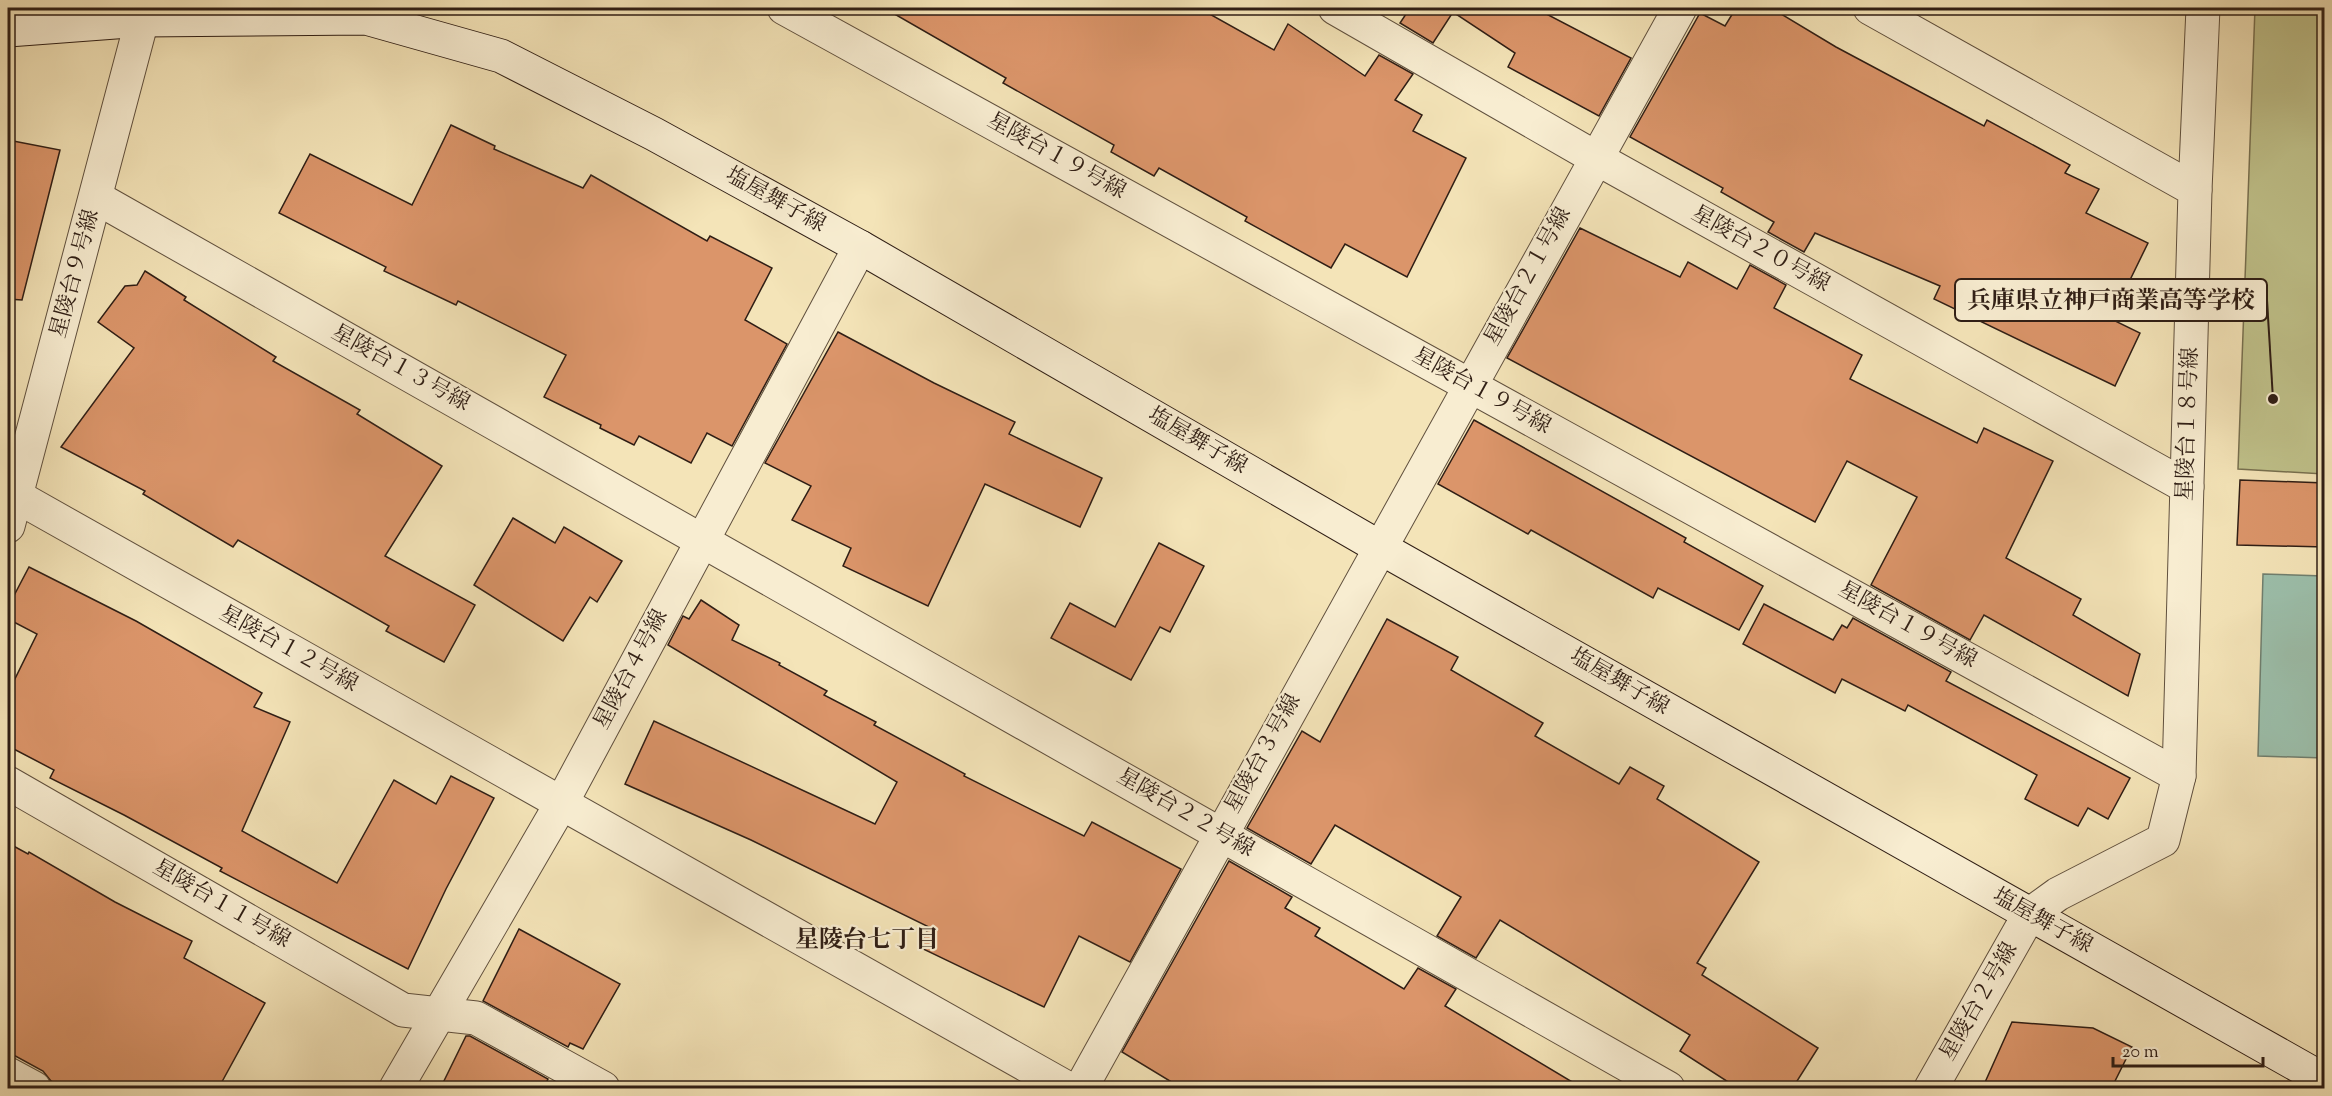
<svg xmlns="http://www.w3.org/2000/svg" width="2332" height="1096" font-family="'Sorts Mill Goudy','Noto Serif JP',serif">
  <rect width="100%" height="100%" fill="#f4e4b8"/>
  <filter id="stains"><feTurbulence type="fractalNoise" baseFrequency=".00333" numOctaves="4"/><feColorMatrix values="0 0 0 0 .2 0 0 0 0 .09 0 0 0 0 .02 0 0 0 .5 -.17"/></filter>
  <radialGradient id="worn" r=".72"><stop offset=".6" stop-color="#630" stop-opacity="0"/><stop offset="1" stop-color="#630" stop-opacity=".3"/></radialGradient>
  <path fill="#c0c28b" stroke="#787050" stroke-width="1.5" d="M2255 8H2324V474L2238 469Z"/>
  <path fill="#9cbfab" stroke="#707f6f" stroke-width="1.5" d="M2263 574 2324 576V758L2258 756Z"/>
  <g fill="#db956a" stroke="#2f1e15" stroke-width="1.5">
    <path d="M884 8H1199L1274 50 1288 24 1365 76 1379 55 1413 74 1395 100 1422 115 1413 131 1466 158 1407 277 1345 244 1331 268 1245 221 1247 217 1159 168 1154 176 1111 152 1114 145 1003 83 1006 78Z"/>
    <path d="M1410 8H1535L1631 58 1599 116 1508 67 1515 53 1453 12 1433 43 1400 23Z"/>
    <path d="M1736 8H1771L1836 47 1984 126 1987 120 2070 165 2065 173 2099 189 2086 213 2148 243 2111 319 2140 333 2115 386 1934 299 1940 286 1815 233 1804 252 1768 232 1774 222 1721 192 1723 188 1630 137 1700 13 1725 26Z"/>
    <path d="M451 125 495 146 494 149 583 188 591 175 707 241 710 236 772 268 745 320 787 344 732 446 707 433 691 463 639 436 634 445 600 428 601 425 544 397 566 355 458 301 456 305 384 271 386 267 279 213 310 154 412 205Z"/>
    <path d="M8 140 60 150 22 300 8 299Z"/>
    <path d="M1580 228 1680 277 1688 262 1737 289 1750 265 1786 285 1774 308 1862 355 1850 379 1977 443 1984 428 2053 461 2006 558 2081 599 2073 615 2140 654 2128 696 1984 615 1970 640 1871 585 1917 497 1847 461 1815 522 1507 358Z"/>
    <path d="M145 271 186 297 184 300 276 357 273 361 360 410 357 414 442 466 385 556 475 605 444 662 386 631 389 626 238 540 233 547 143 494 145 491 61 447 134 348 98 322 125 286 137 285Z"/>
    <path d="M838 332 934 383 1015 422 1009 434 1102 478 1080 527 985 484 928 606 843 566 851 548 792 520 811 486 765 463Z"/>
    <path d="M1474 420 1686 538 1684 542 1763 586 1739 630 1658 588 1653 598 1531 530 1528 534 1438 484Z"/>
    <path d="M2240 480 2325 483V547L2237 545Z"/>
    <path d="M513 518 555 543 564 527 622 561 597 602 590 597 563 641 474 585Z"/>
    <path d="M1159 543 1204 566 1170 632 1160 627 1131 680 1051 638 1070 603 1115 627Z"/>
    <path d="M29 567 136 621 262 693 254 707 290 722 242 831 337 883 394 780 436 804 451 776 494 798 446 889 408 969 220 871 222 868 124 815 50 778 54 770 8 746V693L37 634 8 619V607Z"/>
    <path d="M701 600 739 625 732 640 780 663 779 665 827 691 824 695 876 722 874 725 965 774 964 776 1084 836 1092 822 1181 869 1130 962 1079 936 1044 1007 919 947 929 927 751 840 625 784 654 721 875 824 897 782 668 645 683 616 689 619Z"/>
    <path d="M1764 604 1833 640 1842 625 1847 628 1853 618 1951 672 1946 681 2130 778 2108 819 2088 808 2078 826 2025 799 2037 775 1908 705 1905 711 1842 679 1835 693 1743 644Z"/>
    <path d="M1387 619 1458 657 1451 670 1543 723 1535 736 1619 784 1630 767 1664 786 1657 799 1759 862 1697 963 1706 968 1702 975 1818 1048 1792 1089H1739L1680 1051 1690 1035 1500 920 1476 958 1437 936 1461 897 1335 825 1311 864 1247 828 1302 731 1320 742Z"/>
    <path d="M8 843 28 854 29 852 115 902 192 941 184 958 265 1003 218 1089H64L51 1081 43 1071 8 1052Z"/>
    <path d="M1229 861 1292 897 1285 908 1320 928 1315 936 1404 989 1418 968 1456 989 1445 1006 1584 1089H1183L1122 1052Z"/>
    <path d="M519 929 620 984 583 1049 570 1043 568 1047 483 1001Z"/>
    <path d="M2012 1022 2093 1028 2132 1047 2111 1089H1982Z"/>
    <path d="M466 1036H470L548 1079 543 1089H440Z"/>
  </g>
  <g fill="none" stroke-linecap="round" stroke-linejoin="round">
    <defs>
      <g id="street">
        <path d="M784 8 2179 776"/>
        <path d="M1335 8 1596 158 2187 487"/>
        <path d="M1870 8 2195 190 2179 776 2163 840 2058 894 2029 915 1931 1088"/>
        <path d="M2195 190 2203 8"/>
        <path d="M97 198 1668 1088"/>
        <path d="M16 496 1067 1088"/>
        <path d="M8 526 142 20"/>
        <path d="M8 783 403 1010 476 1018 603 1088"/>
        <path d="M8 1074 34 1088"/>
        <path d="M396 1088 561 804 860 247"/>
        <path d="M1081 1088 1680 8"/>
      </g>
      <path id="secondary" d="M8 30 142 20 366 18 501 56 654 134 860 247 1379 547 2324 1080"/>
    </defs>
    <use href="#street" stroke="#60503e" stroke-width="35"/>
    <use href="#secondary" stroke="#2f1e15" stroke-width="35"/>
    <use href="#street" stroke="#f8edd1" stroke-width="33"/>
    <use href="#secondary" stroke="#f8edd1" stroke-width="33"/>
  </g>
  <g text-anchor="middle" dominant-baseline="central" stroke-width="4.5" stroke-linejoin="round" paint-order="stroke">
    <g font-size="22" fill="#2f1e15" stroke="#f8edd1">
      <text transform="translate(1056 157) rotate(29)">星陵台１９号線</text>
      <text transform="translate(775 201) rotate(29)">塩屋舞子線</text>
      <text transform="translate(1760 250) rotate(29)">星陵台２０号線</text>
      <text transform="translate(76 274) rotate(-75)">星陵台９号線</text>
      <text transform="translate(1529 277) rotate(-61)">星陵台２１号線</text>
      <text transform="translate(400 369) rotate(29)">星陵台１３号線</text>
      <text transform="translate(1481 392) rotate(29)">星陵台１９号線</text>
      <text transform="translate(2189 424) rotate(-88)">星陵台１８号線</text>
      <text transform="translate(1197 442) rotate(30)">塩屋舞子線</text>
      <text transform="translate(1907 626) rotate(29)">星陵台１９号線</text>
      <text transform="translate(288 650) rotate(29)">星陵台１２号線</text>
      <text transform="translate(632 670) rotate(-62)">星陵台４号線</text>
      <text transform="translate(1619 683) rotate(30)">塩屋舞子線</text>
      <text transform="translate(1264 754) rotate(-61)">星陵台３号線</text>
      <text transform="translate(1185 814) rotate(30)">星陵台２２号線</text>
      <text transform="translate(221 905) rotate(30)">星陵台１１号線</text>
      <text transform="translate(2042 922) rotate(29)">塩屋舞子線</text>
      <text transform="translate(1980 1002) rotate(-60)">星陵台２号線</text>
    </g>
    <g font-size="24" font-weight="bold" fill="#2f1e15" stroke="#f8edd1">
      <text x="867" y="941">星陵台七丁目</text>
    </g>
  </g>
  <path fill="none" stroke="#2f1e15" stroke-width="2" d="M2273 399L2267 300"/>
  <circle fill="#2f1e15" stroke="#f8edd1" stroke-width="2" cx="2273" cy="399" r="6"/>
  <rect fill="#f8edd1" stroke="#2f1e15" stroke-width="2" x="1955" y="279" width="312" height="42" rx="6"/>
  <g font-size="24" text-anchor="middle" font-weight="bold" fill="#2f1e15">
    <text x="2111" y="308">兵庫県立神戸商業高等学校</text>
  </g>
  <rect width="2332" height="1096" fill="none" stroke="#f4e4b8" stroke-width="30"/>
  <rect x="9" y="9" width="2314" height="1078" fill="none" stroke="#2f1e15" stroke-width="3"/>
  <rect x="15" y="15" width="2302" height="1066" fill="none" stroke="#2f1e15" stroke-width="1.5"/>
  <path d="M2113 1057v9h150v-9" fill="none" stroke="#2f1e15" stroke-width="3"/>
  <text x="2122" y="1057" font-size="18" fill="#2f1e15" stroke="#f8edd1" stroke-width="4.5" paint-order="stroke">20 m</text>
  <rect width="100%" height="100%" filter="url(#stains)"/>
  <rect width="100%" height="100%" fill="url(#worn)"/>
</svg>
